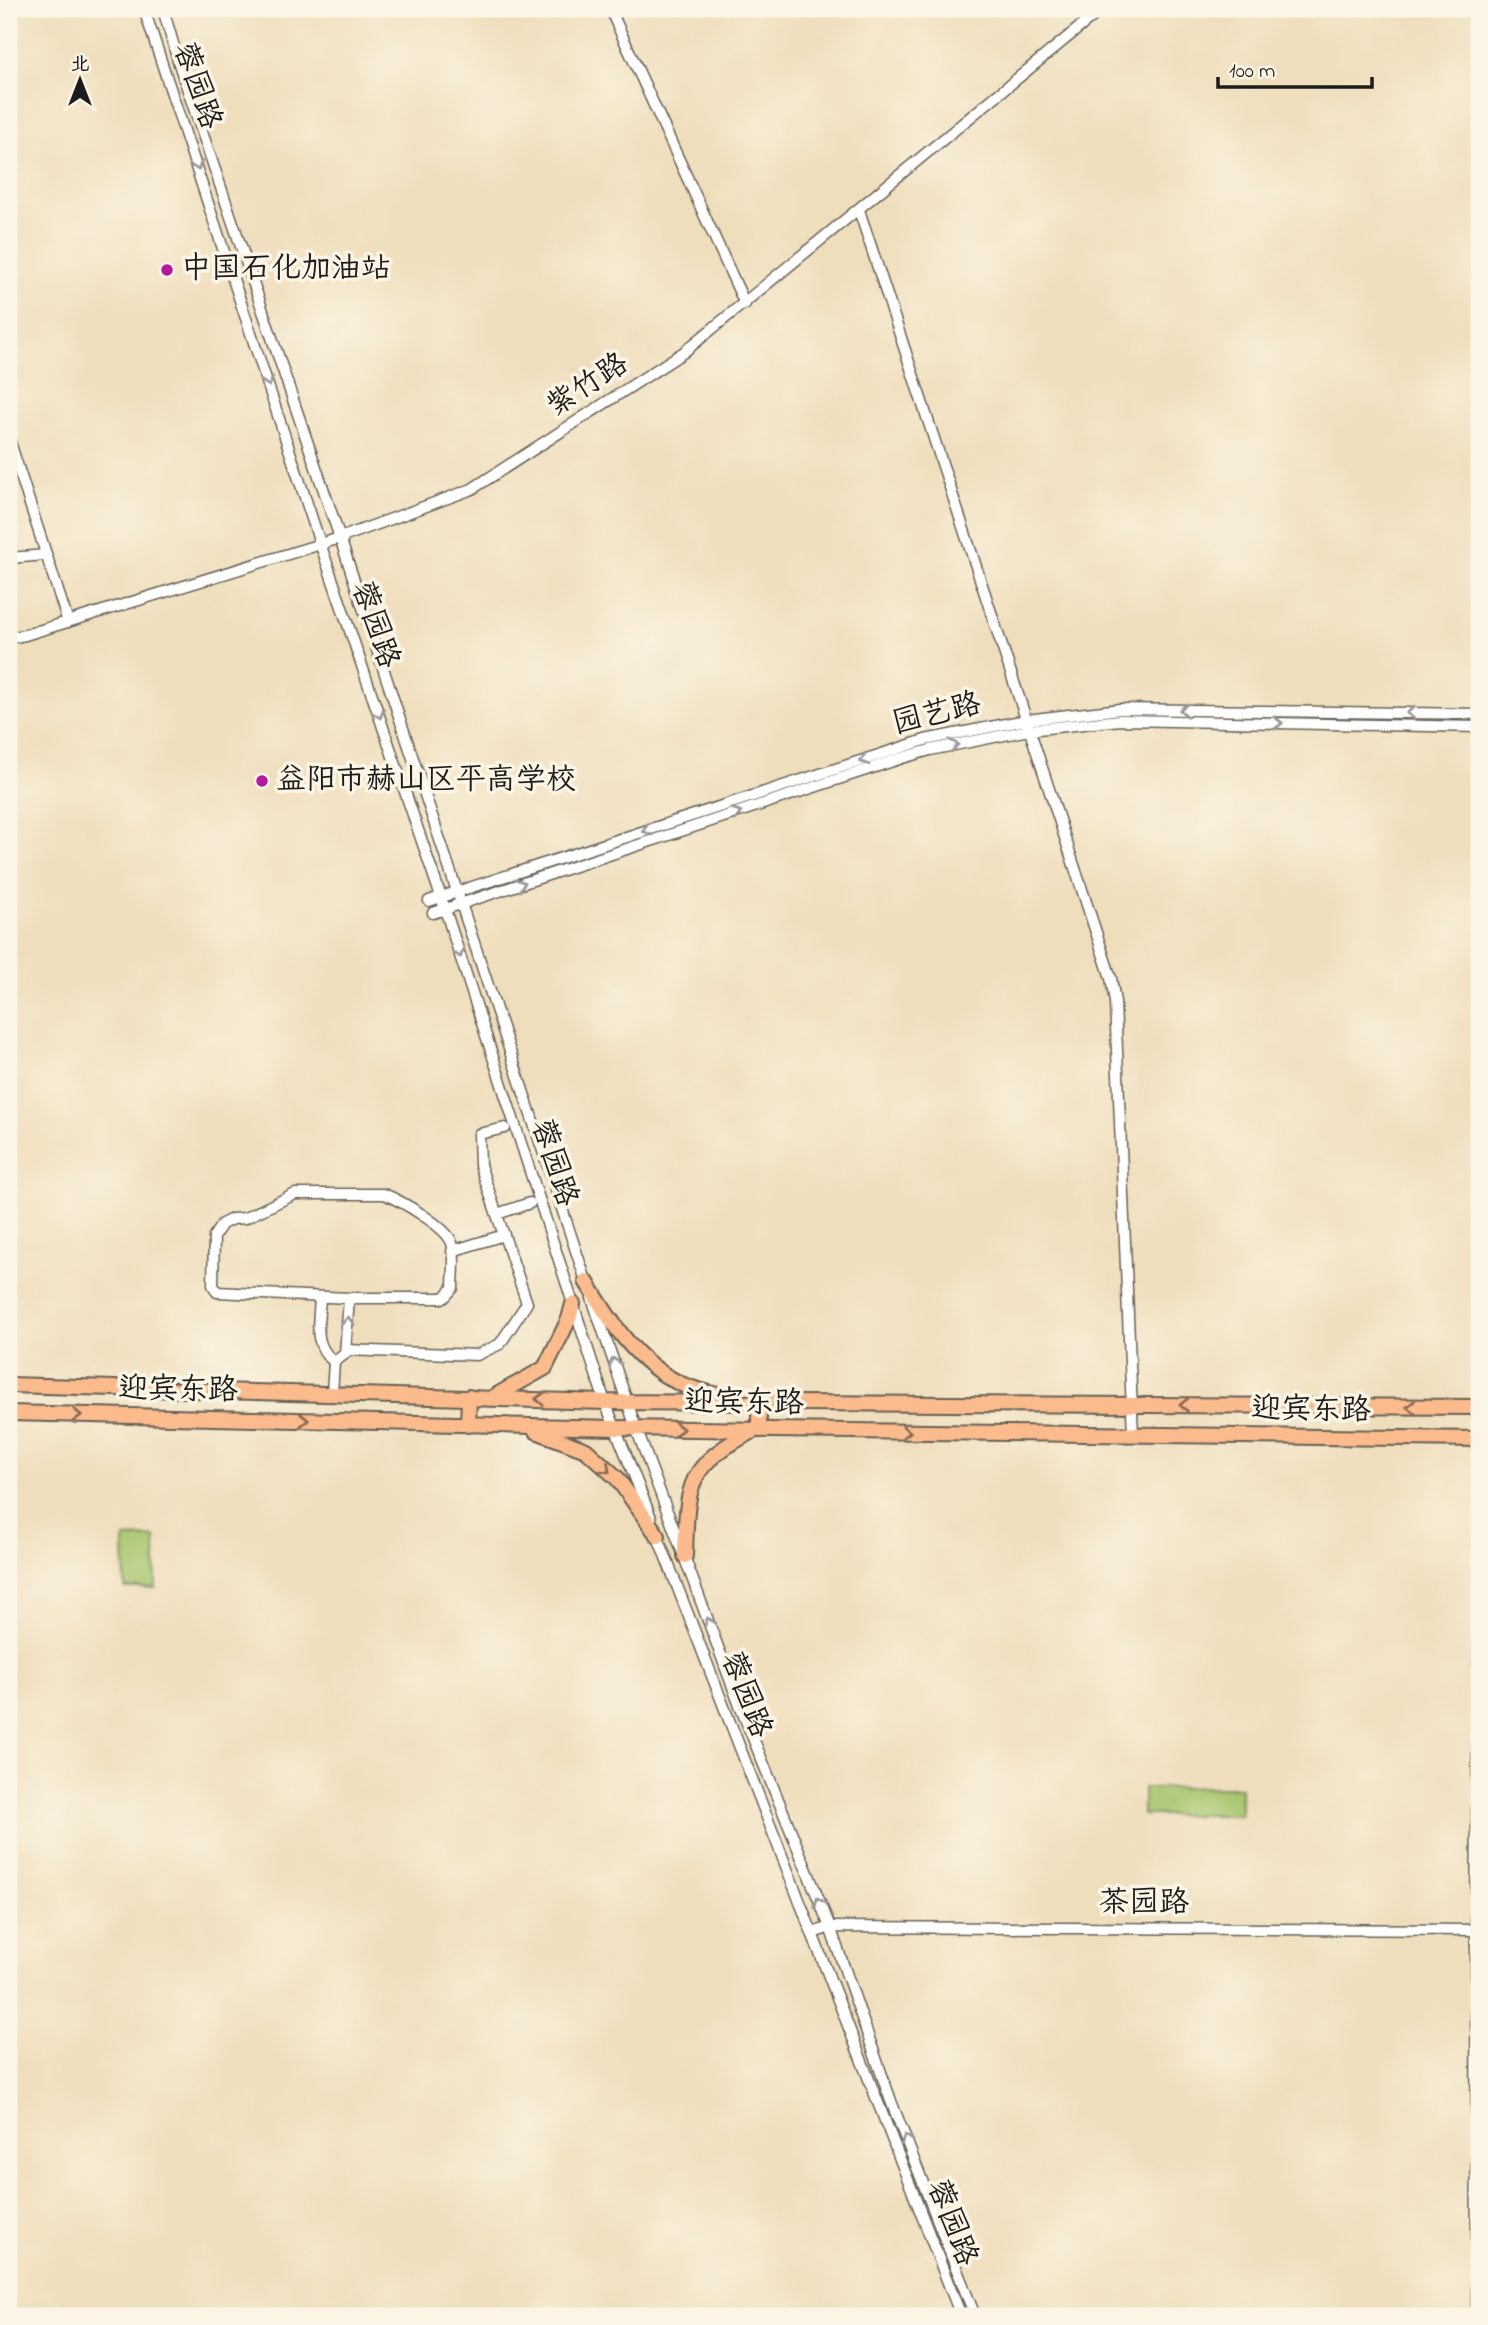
<svg xmlns="http://www.w3.org/2000/svg" width="1488" height="2325" font-family="'Indie Flower','LXGW WenKai TC',sans-serif">
  <rect width="100%" height="100%" fill="#fcf5e5"/>
  <filter id="ink" filterUnits="userSpaceOnUse"><feTurbulence type="fractalNoise" baseFrequency=".0143" numOctaves="2"/><feDisplacementMap in="SourceGraphic" scale="14" xChannelSelector="R" yChannelSelector="G"/><feConvolveMatrix kernelMatrix="1 2 1 2 8 2 1 2 1" color-interpolation-filters="sRGB"/></filter>
  <filter id="wash" filterUnits="userSpaceOnUse"><feTurbulence type="fractalNoise" baseFrequency=".00686" numOctaves="4" result="noise"/><feDisplacementMap in="SourceGraphic" scale="28" xChannelSelector="R" yChannelSelector="G"/><feGaussianBlur stdDeviation="1.57" result="paint"/><feColorMatrix in="noise" values="0 0 0 0 0 0 0 0 0 0 0 0 0 0 0 0 0 1.4 0 .05"/><feComposite in="paint" operator="in"/></filter>
  <g filter="url(#wash)">
    <rect width="100%" height="100%" fill="#efdebc"/>
    <g fill="#a6c56d" stroke="#617044" stroke-width="2">
      <path d="M155 1537 156 1588H125L124 1538Z"/>
      <path d="M1241 1787V1815H1143V1788Z"/>
    </g>
  </g>
  <g filter="url(#ink)">
    <g fill="none" stroke-linecap="round" stroke-linejoin="round">
      <defs>
        <g id="minor">
          <path d="M144 9 320 543 441 897 605 1402 651 1518"/>
          <path d="M163 9 179 64 340 538 587 1284"/>
          <path d="M610 9 745 304"/>
          <path d="M859 210 1111 978 1115 1002 1133 1435"/>
          <path d="M9 439 68 622"/>
          <path d="M9 558 46 555"/>
          <path d="M9 638 25 635 340 538 472 489 684 352 1102 9"/>
          <path d="M429 901 925 740 1026 720 1120 709 1479 714"/>
          <path d="M433 913 902 758 930 750 1029 730 1120 720 1479 727"/>
          <path d="M295 1194H384C401 1201 446 1226 452 1243 456 1255 453 1275 453 1288L444 1298H349L217 1292 213 1285 214 1236 222 1224 232 1219 245 1218Z"/>
          <path d="M497 1214 530 1203"/>
          <path d="M452 1251 504 1235"/>
          <path d="M320 1297C319 1323 312 1344 334 1362L345 1354 349 1298"/>
          <path d="M592 1298 636 1428 740 1706 830 1927 891 2101 975 2316"/>
          <path d="M346 1350 477 1355 500 1344 527 1303 480 1165 479 1134 505 1128"/>
          <path d="M332 1393 334 1362"/>
          <path d="M1479 1399V1420"/>
          <path d="M656 1532 961 2316"/>
          <path d="M813 1933 830 1927 1479 1930"/>
          <path d="M1477 2316 1476 1930 1479 1604"/>
        </g>
        <g id="highway">
          <path d="M586 1281C610 1321 636 1363 681 1384 694 1390 709 1393 723 1396"/>
          <path d="M9 1385 605 1402 1479 1407"/>
          <path d="M495 1396 545 1368 569 1319 573 1304"/>
          <path d="M759 1402V1430"/>
          <path d="M9 1413 615 1428 1479 1439"/>
          <path d="M468 1425 469 1397"/>
          <path d="M536 1431 586 1450 617 1478 658 1536"/>
          <path d="M685 1556C687 1484 686 1466 753 1431"/>
        </g>
      </defs>
      <use href="#minor" stroke="#666054" stroke-width="13"/>
      <use href="#highway" stroke="#666054" stroke-width="18"/>
      <use href="#minor" stroke="#fff" stroke-width="10"/>
      <use href="#highway" stroke="#fbbb8d" stroke-width="14"/>
    </g>
    <defs><path id="oneway-chevron" d="M-2-3.5L2.5 0L-2 3.5" fill="none" stroke-width="1.6" stroke-linecap="round" stroke-linejoin="round" transform="scale(1.75)"/></defs>
    <g stroke="#999">
      <use href="#oneway-chevron" transform="translate(197 166) rotate(72)"/>
      <use href="#oneway-chevron" transform="translate(268 382) rotate(72)"/>
      <use href="#oneway-chevron" transform="translate(1184 710) rotate(-179)"/>
      <use href="#oneway-chevron" transform="translate(1411 713) rotate(-179)"/>
      <use href="#oneway-chevron" transform="translate(379 714) rotate(71)"/>
      <use href="#oneway-chevron" transform="translate(1278 723) rotate(1)"/>
      <use href="#oneway-chevron" transform="translate(954 745) rotate(-11)"/>
      <use href="#oneway-chevron" transform="translate(864 760) rotate(162)"/>
      <use href="#oneway-chevron" transform="translate(737 813) rotate(-18)"/>
      <use href="#oneway-chevron" transform="translate(647 830) rotate(162)"/>
      <use href="#oneway-chevron" transform="translate(521 884) rotate(-18)"/>
      <use href="#oneway-chevron" transform="translate(459 953) rotate(72)"/>
      <use href="#oneway-chevron" transform="translate(348 1321) rotate(-89)"/>
      <use href="#oneway-chevron" transform="translate(614 1362) rotate(-109)"/>
      <use href="#oneway-chevron" transform="translate(709 1622) rotate(-110)"/>
      <use href="#oneway-chevron" transform="translate(819 1902) rotate(-112)"/>
      <use href="#oneway-chevron" transform="translate(906 2139) rotate(-111)"/>
    </g>
    <g stroke="#8c6c54">
      <use href="#oneway-chevron" transform="translate(540 1399) rotate(-178)"/>
      <use href="#oneway-chevron" transform="translate(1184 1405) rotate(-180)"/>
      <use href="#oneway-chevron" transform="translate(1411 1407) rotate(-180)"/>
      <use href="#oneway-chevron" transform="translate(77 1415) rotate(1)"/>
      <use href="#oneway-chevron" transform="translate(304 1420) rotate(1)"/>
      <use href="#oneway-chevron" transform="translate(679 1429) rotate(1)"/>
      <use href="#oneway-chevron" transform="translate(906 1432) rotate(1)"/>
      <use href="#oneway-chevron" transform="translate(606 1469) rotate(42)"/>
    </g>
  </g>
  <g fill="#b5179e" stroke="#fcf5e5" stroke-width="2.5">
    <circle cx="167" cy="270" r="7"/>
    <circle cx="262" cy="781" r="7"/>
  </g>
  <g text-anchor="middle" dominant-baseline="central" stroke-width="7" stroke-linejoin="round" paint-order="stroke">
    <g font-size="30" fill="#1c1c1c" stroke="#fcf5e5">
      <text transform="translate(196 86) rotate(71)">蓉园路</text>
      <text transform="translate(588 386) rotate(-33)">紫竹路</text>
      <text transform="translate(374 625) rotate(71)">蓉园路</text>
      <text transform="translate(937 715) rotate(-14)">园艺路</text>
      <text transform="translate(553 1163) rotate(72)">蓉园路</text>
      <text transform="translate(178 1391) rotate(1)">迎宾东路</text>
      <text transform="translate(744 1404) rotate(1)">迎宾东路</text>
      <text transform="translate(1311 1411) rotate(1)">迎宾东路</text>
      <text transform="translate(745 1695) rotate(69)">蓉园路</text>
      <text x="1144" y="1904">茶园路</text>
      <text transform="translate(951 2223) rotate(69)">蓉园路</text>
    </g>
    <g font-size="30" fill="#1c1c1c" stroke="#fcf5e5" text-anchor="start">
      <text x="181" y="270">中国石化加油站</text>
      <text x="276" y="781">益阳市赫山区平高学校</text>
    </g>
  </g>
  <rect width="1488" height="2325" fill="none" stroke="#fcf5e5" stroke-width="35"/>
  <g transform="translate(80 80)" stroke="#fcf5e5" stroke-width="5" paint-order="stroke">
  <path d="M0-5L12 26L0 18L-12 26Z" fill="#1c1c1c"/>
  <text y="-10" font-size="19" font-weight="bold" text-anchor="middle" fill="#1c1c1c">北</text>
  </g>
  <path d="M1218 77v10h154v-10" fill="none" stroke="#1c1c1c" stroke-width="3.5"/>
  <text x="1229" y="77" font-size="21" fill="#1c1c1c" stroke="#fcf5e5" stroke-width="5" paint-order="stroke">100 m</text>
</svg>
